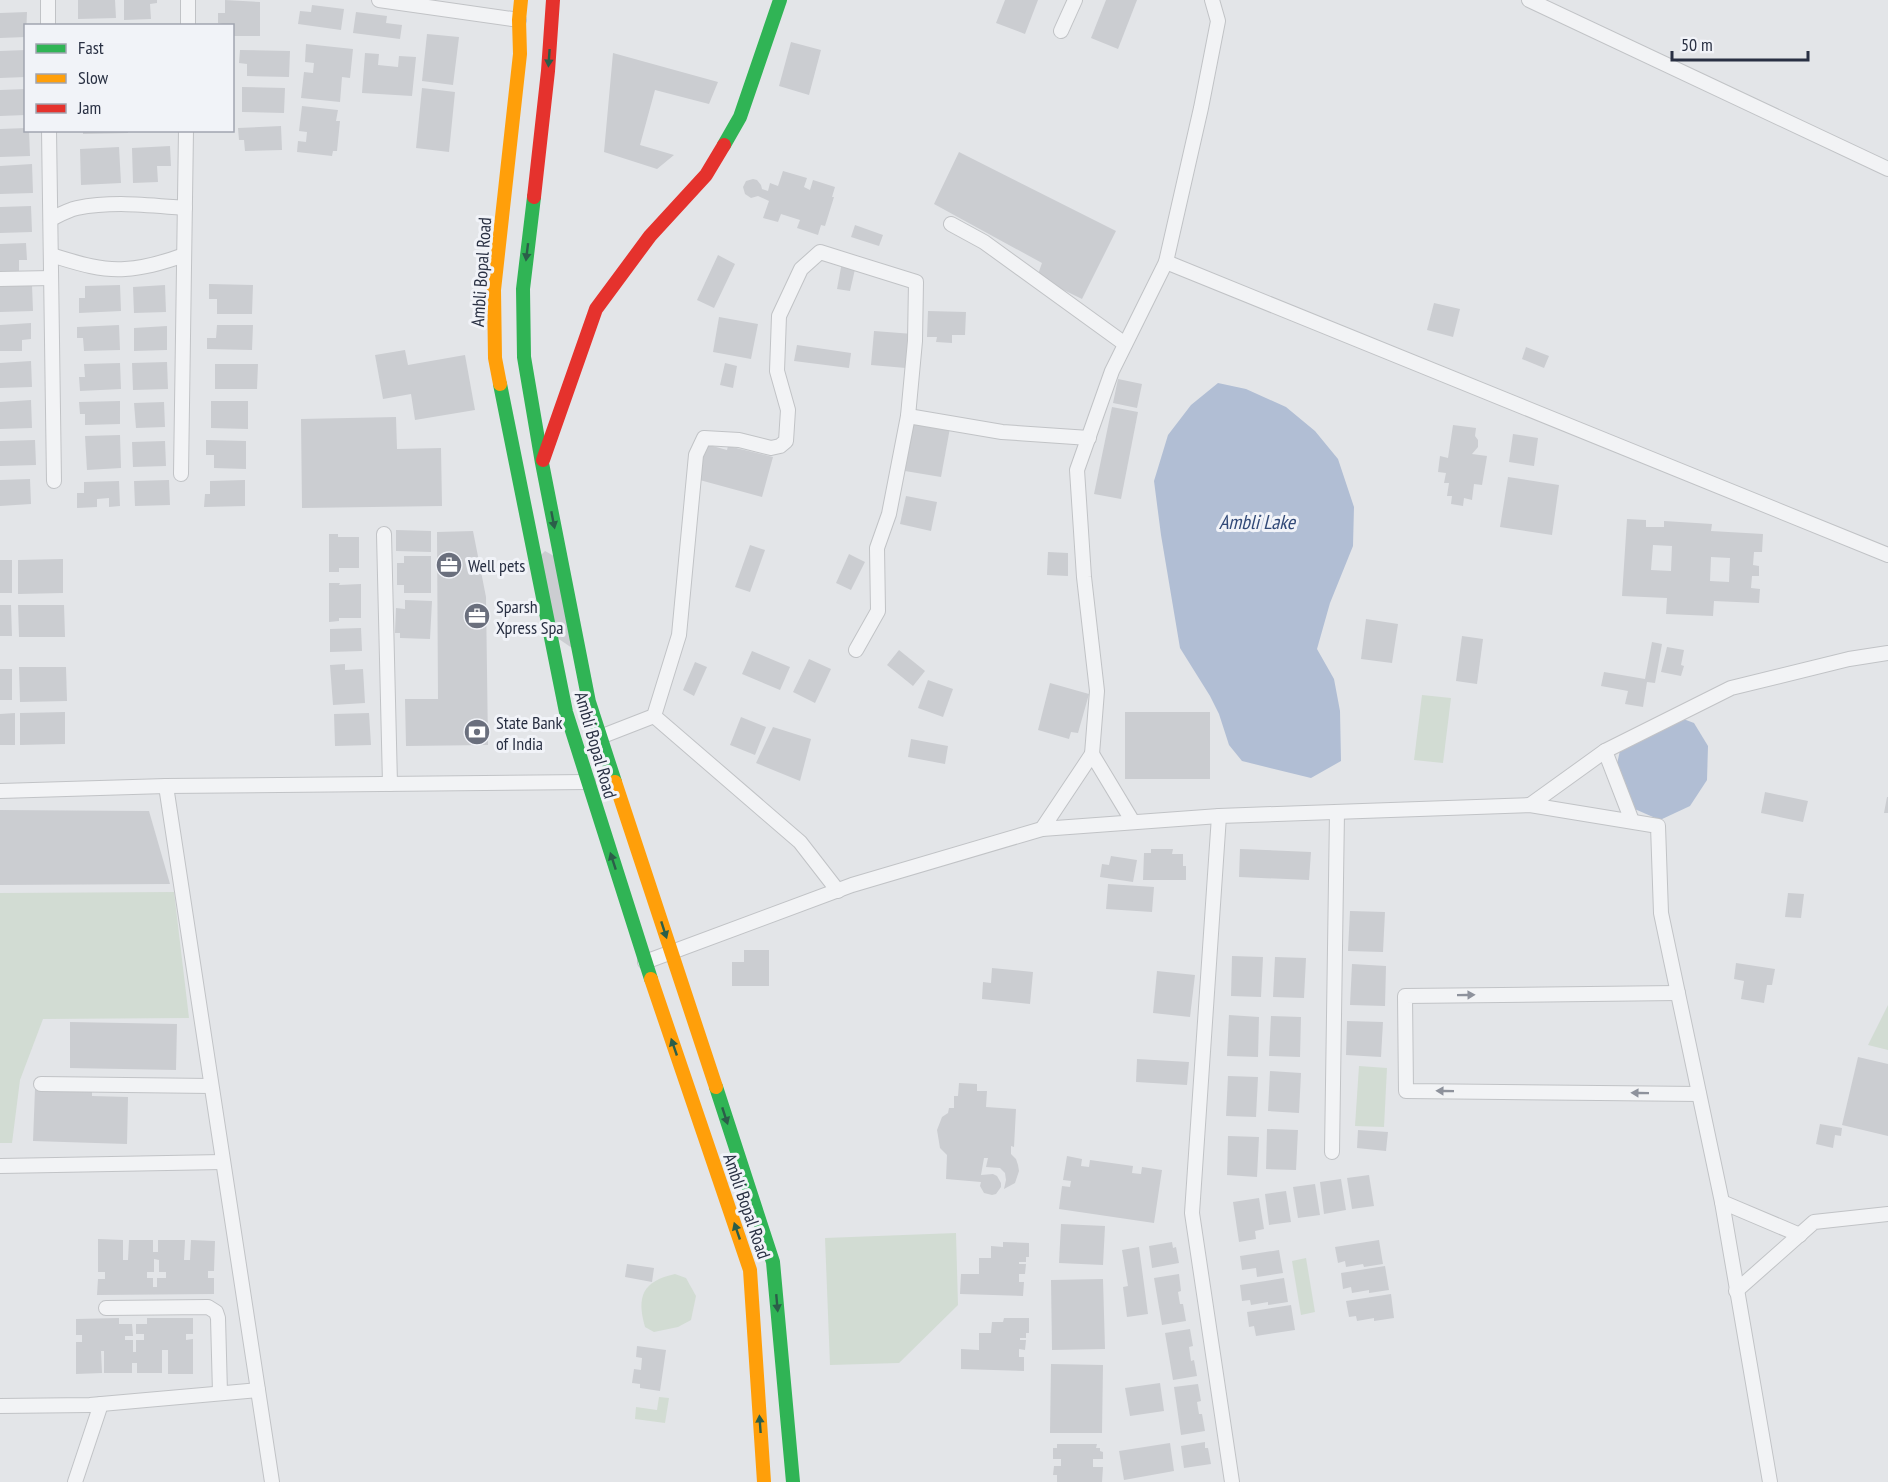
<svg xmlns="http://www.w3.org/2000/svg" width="1888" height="1482" font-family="'PT Sans Narrow',sans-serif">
  <rect width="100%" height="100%" fill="#e3e5e8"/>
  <g fill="#d2dcd3">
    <path d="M1422 695 1451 698 1443 763 1414 760Z"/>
    <path d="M174 892 189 1018 43 1019 20 1080 12 1143H0V893Z"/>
    <path d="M1888 1005V1050L1868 1045Z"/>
    <path d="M1359 1066 1387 1068 1384 1127 1355 1126Z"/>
    <path d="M956 1233 958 1305 899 1363 830 1365 825 1238Z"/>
    <path d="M1306 1258 1315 1312 1301 1315 1292 1261Z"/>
    <path d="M675 1274 686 1278 696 1296 691 1320 678 1327 654 1332 645 1327C636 1296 643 1281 675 1274Z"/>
    <path d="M659 1397 669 1398 665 1423 635 1419 636 1407 657 1410Z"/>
  </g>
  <g fill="#b1bed4">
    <path d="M1218 383 1246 389 1286 407 1315 431 1338 459 1354 507 1353 546 1330 603 1317 649 1334 679 1340 711 1341 761 1311 778 1242 761 1229 745 1219 714 1210 696 1180 648 1161 535 1154 481 1168 435 1191 405Z"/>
    <path d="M1678 717 1694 723 1708 746 1707 780 1690 806 1660 820 1630 807 1615 773 1621 746Z"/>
  </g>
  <g fill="#cbcdd1" fill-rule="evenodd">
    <path d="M78 0H115L116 18 78 19Z"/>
    <path d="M124 0H157V3L150 4 151 19 124 20Z"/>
    <path d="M225 0 260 2V36H232V26L218 23V13H225Z"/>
    <path d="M1005 0H1038L1025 34 996 23Z"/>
    <path d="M1106 0H1137L1118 49 1091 38Z"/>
    <path d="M312 5 344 9 341 30 298 24 300 11 311 12Z"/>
    <path d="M27 12 26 37 0 38V13Z"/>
    <path d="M356 12 387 16 386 23 402 25 400 39 353 33Z"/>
    <path d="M427 34 459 37 453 85 422 81Z"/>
    <path d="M791 42 821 50 809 95 779 86Z"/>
    <path d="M306 44 353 49 350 78 342 77 340 102 301 98 304 72 313 73 314 63 305 62Z"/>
    <path d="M26 50V77L0 78V51Z"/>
    <path d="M240 50 290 51 289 77 247 76V64L239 63Z"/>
    <path d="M365 53 379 54 378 65 398 67 399 56 416 57 412 96 362 93Z"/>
    <path d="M613 53 718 82 709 104 655 90 640 145 674 155 657 169 604 152Z"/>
    <path d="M242 87 285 88 284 113 242 112Z"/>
    <path d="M422 88 455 92 449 152 416 148Z"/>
    <path d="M26 89V115L0 116V90Z"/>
    <path d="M302 106 338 110 336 121H340L337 151H333L332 156 297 152 298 141 306 142 307 132 299 131Z"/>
    <path d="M281 126 282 150 245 151 244 140H239L238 128Z"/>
    <path d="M26 128V130H29L30 156 0 157V129Z"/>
    <path d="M83 130H128V133L83 134Z"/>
    <path d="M170 146 171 166H157L158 182 133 183 132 148Z"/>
    <path d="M119 147 121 183 81 185 80 149Z"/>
    <path d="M959 152 1116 231 1082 299 1037 277 1042 263 934 204Z"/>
    <path d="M32 164 33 193 0 194V166Z"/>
    <path d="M783 171 807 178 804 187 810 190 813 180 835 187 832 197H834L825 226 821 225 818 235 797 228 800 220 781 214 778 222 763 218 769 201 758 196 751 198 745 194 743 187 746 181 753 179 757 180 761 185 762 189 768 191 770 183 778 186Z"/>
    <path d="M31 206 32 232 0 233V207Z"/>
    <path d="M855 225 883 235 879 246 851 237Z"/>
    <path d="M26 243 27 260H19V271L0 272V244Z"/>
    <path d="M718 255 735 264 714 308 697 300Z"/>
    <path d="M842 262 856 265 850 291 837 289Z"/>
    <path d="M209 284 253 285 252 314H217V299H209Z"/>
    <path d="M32 285 33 311 0 312V286Z"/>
    <path d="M120 285 121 311 79 313V298H85V286Z"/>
    <path d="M165 285 166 312 134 313 133 287Z"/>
    <path d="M1434 303 1460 309 1453 337 1427 330Z"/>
    <path d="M928 311 966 312 965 335H952V343L936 342 937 337H927Z"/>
    <path d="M719 317 758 324 751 359 713 352Z"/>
    <path d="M31 323V339L22 340V351H0V325Z"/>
    <path d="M119 325 120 350 84 351 83 338H77V327Z"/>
    <path d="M217 325H253L252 350 207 349V338H216Z"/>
    <path d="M167 326V350L134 351V328Z"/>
    <path d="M874 331 913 334 911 354H907L906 368 871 365Z"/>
    <path d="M797 345 851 353 849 368 794 361Z"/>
    <path d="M1526 347 1549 356 1544 368 1522 359Z"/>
    <path d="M405 350 408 365 465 355 475 410 415 420 411 394 383 399 375 355Z"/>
    <path d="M31 361 32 387 0 388V363Z"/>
    <path d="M167 362 168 389 133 390 132 363Z"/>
    <path d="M120 363 121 389 80 391 79 377H85L84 364Z"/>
    <path d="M725 363 737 366 733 388 720 385Z"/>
    <path d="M215 364H258L257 389H215Z"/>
    <path d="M1118 379 1142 384 1137 408 1113 403Z"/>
    <path d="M31 400 32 428 0 429V402Z"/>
    <path d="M120 401V424L85 425V414H80L79 402Z"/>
    <path d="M211 401H248V429L211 428Z"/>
    <path d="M164 402 165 427 136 428 134 403Z"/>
    <path d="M1112 407 1138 412 1121 499 1094 494Z"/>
    <path d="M396 417 397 449 441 448 442 506 302 508 301 419Z"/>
    <path d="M914 422 950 428 941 477 905 471Z"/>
    <path d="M1453 425 1476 428 1475 436 1478 440V447L1472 454 1487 456 1482 485 1474 484 1472 500 1464 498 1463 506 1451 504 1452 496H1447L1449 483H1444L1446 473 1438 472 1440 456 1448 458Z"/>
    <path d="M1513 434 1538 438 1534 466 1509 462Z"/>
    <path d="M120 435 121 468 87 470 85 436Z"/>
    <path d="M35 440 36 465 0 466V441Z"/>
    <path d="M206 440 246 441V469L214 468V455H206Z"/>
    <path d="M165 441 166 466 133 467 132 442Z"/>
    <path d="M705 444 727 450 728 446 773 457 762 497 696 479Z"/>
    <path d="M1508 477 1559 485 1552 535 1500 527Z"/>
    <path d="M30 479 31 504 0 506V480Z"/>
    <path d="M169 480 170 505 135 506 134 481Z"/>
    <path d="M245 480V506L204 507 205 494H210V481Z"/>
    <path d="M119 481 120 506 109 507V498L97 499V507L77 508V493H84V482Z"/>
    <path d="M906 496 937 502 931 531 900 524Z"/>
    <path d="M1627 519 1646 520V527H1664V521L1712 524 1711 531 1763 534 1762 552H1754L1753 565 1759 566V576H1752L1751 588 1760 589 1759 603 1714 601 1713 616 1666 614 1667 598 1622 596ZM1653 545 1672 546 1671 571 1651 570ZM1711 557 1730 558 1729 582 1710 581Z"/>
    <path d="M396 530 431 531V552L396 551Z"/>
    <path d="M473 531 486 597 488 745 406 746 405 699H438L437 532Z"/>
    <path d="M329 534H338V537H359V568H339V572H329Z"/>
    <path d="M750 545 765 550 750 592 735 587Z"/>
    <path d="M545 551 554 556 572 648 556 637 539 557Z"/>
    <path d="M1048 552 1068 553V576L1047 575Z"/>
    <path d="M849 554 865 562 851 590 836 583Z"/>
    <path d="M404 556H431V593H404V585H397V563H404Z"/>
    <path d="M63 559V593L18 594V560Z"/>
    <rect x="0" y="560" width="12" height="33"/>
    <path d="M329 583H340L339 585 361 584V618H339V621L329 622Z"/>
    <path d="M405 600 432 601 430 639 400 638V633H395L396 608 405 609Z"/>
    <path d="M0 605H11L12 636H0Z"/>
    <path d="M18 605H64L65 637H19Z"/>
    <path d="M1366 619 1398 624 1392 663 1361 659Z"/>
    <path d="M361 628 362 651 330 652V629Z"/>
    <path d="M1462 636 1483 639 1477 684 1456 681Z"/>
    <path d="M1652 642 1662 644 1655 683 1647 682 1643 707 1625 704 1628 691 1601 686 1604 672 1645 679Z"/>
    <path d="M1667 647 1684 650 1681 665 1684 666 1681 676 1661 672Z"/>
    <path d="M899 650 925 671 913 686 887 665Z"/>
    <path d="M752 651 790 667 780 690 742 674Z"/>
    <path d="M809 659 831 669 815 703 793 692Z"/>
    <path d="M695 662 707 667 694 696 683 690Z"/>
    <path d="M345 664V670L363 669 365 703 333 705 330 665Z"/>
    <path d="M19 667H66L67 701 20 702Z"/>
    <rect x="0" y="669" width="12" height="31"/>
    <path d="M928 680 953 689 943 717 918 708Z"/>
    <path d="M1050 683 1089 694 1078 733 1071 732 1069 739 1038 730Z"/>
    <path d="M65 712V744L20 745V713Z"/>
    <rect x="1125" y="712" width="85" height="67"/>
    <path d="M15 713V745H0V714Z"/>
    <path d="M369 713 371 745 335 746 334 714Z"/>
    <path d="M741 717 766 727 755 755 730 745Z"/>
    <path d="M773 727 811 739 800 781 756 763Z"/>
    <path d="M911 739 948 746 945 764 908 757Z"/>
    <path d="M1765 792 1808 801 1803 822 1761 813Z"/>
    <path d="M1887 797H1888V813H1884Z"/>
    <path d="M0 810 149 811 170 884 0 885Z"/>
    <path d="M1151 849H1173L1172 854H1183V866H1186V880H1143L1144 853H1151Z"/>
    <path d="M1240 849 1311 852 1309 880 1239 877Z"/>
    <path d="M1111 856 1137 860 1133 882 1100 877 1102 864 1109 865Z"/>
    <path d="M1108 884 1154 887 1152 912 1106 909Z"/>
    <path d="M1788 893 1804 894 1801 918 1785 917Z"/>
    <path d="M1350 911 1385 912 1383 952 1348 951Z"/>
    <path d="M744 950H769V986H732V962H744Z"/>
    <path d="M1232 956 1263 957 1261 997 1231 996Z"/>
    <path d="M1275 957 1306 958 1304 998 1273 997Z"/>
    <path d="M1736 963 1775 969 1772 985H1767L1764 1003 1741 999 1744 981 1734 979Z"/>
    <path d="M1352 964 1386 966 1385 1006 1350 1005Z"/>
    <path d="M992 968 1033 972 1030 1004 982 999 983 982 991 983Z"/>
    <path d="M1157 971 1195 975 1190 1017 1153 1013Z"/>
    <path d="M1229 1015 1259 1017 1258 1057 1227 1056Z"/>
    <path d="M1271 1016 1301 1017 1300 1057 1269 1056Z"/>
    <path d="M1347 1021 1383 1022 1381 1057 1346 1055Z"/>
    <path d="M70 1022 177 1024 176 1070 70 1068Z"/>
    <path d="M1858 1057 1888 1064V1136L1842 1125Z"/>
    <path d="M1137 1059 1189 1062 1187 1085 1136 1082Z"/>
    <path d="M1270 1071 1301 1073 1299 1113 1268 1111Z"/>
    <path d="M1228 1076 1258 1077 1256 1117 1226 1116Z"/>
    <path d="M959 1083 977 1084V1091H987L986 1107 1016 1109 1014 1147 1011 1146V1154L1016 1159 1018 1165 1019 1171 1015 1183 1004 1189 1006 1180 1005 1173 1000 1168 986 1167 988 1158H984L981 1175 993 1174 997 1176 1001 1183V1187L996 1194 992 1195 984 1193 980 1186 981 1182 946 1179 947 1155 940 1148 937 1130 942 1117 948 1113 949 1108H954V1096H958Z"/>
    <path d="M35 1089 92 1091V1096L128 1097 127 1144 33 1141Z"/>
    <path d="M1820 1124 1842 1128 1841 1136 1835 1135 1833 1148 1816 1144Z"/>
    <path d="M1267 1129 1298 1130 1296 1170 1266 1169Z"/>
    <path d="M1358 1130 1388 1132 1386 1151 1357 1148Z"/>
    <path d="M1228 1136 1259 1137 1257 1177 1227 1175Z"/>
    <path d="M1067 1156 1082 1159 1081 1166 1089 1167 1090 1160 1133 1166 1132 1173 1141 1174 1142 1167 1162 1170 1154 1223 1059 1209 1062 1186 1070 1187 1071 1181 1063 1180Z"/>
    <path d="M1369 1175 1374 1206 1352 1209 1347 1178Z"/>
    <path d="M1341 1179 1346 1210 1324 1214 1320 1182Z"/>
    <path d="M1315 1184 1320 1215 1298 1218 1293 1187Z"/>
    <path d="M1286 1191 1291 1222 1269 1225 1265 1194Z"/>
    <path d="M1259 1198 1264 1229 1255 1231 1256 1239 1239 1242 1233 1202Z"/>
    <path d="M1061 1224 1105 1226 1103 1265 1059 1263Z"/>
    <path d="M98 1239 123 1240V1260H128L129 1240H153V1252H158V1240H185L184 1260H190L191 1240 215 1241 214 1271H208V1278H214V1294L97 1295 98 1279H105V1272H98ZM154 1259 159 1260V1272H166V1278H157V1287H153V1278H147V1272H154Z"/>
    <path d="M1379 1240 1383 1264 1364 1267 1363 1264 1346 1267 1345 1261 1338 1263 1335 1247Z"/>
    <path d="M1003 1242 1029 1243V1257H1026V1262H1019V1264H1026L1025 1274H1019V1282H1024L1023 1296 960 1294 961 1274H979V1258H991V1246L1003 1247Z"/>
    <path d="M1172 1242 1173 1248 1176 1247 1179 1263 1152 1268 1149 1246Z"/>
    <path d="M1139 1247 1148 1314 1127 1317 1123 1287 1128 1286 1122 1250Z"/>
    <path d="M1279 1250 1283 1273 1257 1277 1256 1268 1242 1270 1240 1256Z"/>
    <path d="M627 1264 654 1268 652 1282 625 1277Z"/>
    <path d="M1385 1266 1389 1290 1369 1293V1290L1352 1293 1351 1287 1343 1289 1341 1273Z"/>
    <path d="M1179 1274 1181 1291 1178 1292 1180 1304H1183L1186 1321 1162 1325 1154 1278Z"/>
    <path d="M1284 1278 1288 1302 1268 1305V1302L1251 1305 1250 1300 1242 1301 1240 1285Z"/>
    <path d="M1103 1279 1105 1349 1052 1350 1051 1280Z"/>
    <path d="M1391 1294 1394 1318 1374 1321V1318L1357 1321 1356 1316 1349 1317 1346 1301Z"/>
    <path d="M1291 1305 1295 1330 1256 1336 1254 1326 1249 1327 1247 1312Z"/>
    <path d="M119 1318V1324H132L133 1336H125V1340H133V1352H136V1340H144V1334H136V1324H147V1318H193V1334H186V1340L193 1339V1374H168V1350H162V1373H137V1363H132V1373H104V1351H101L102 1373 76 1374V1342H82V1335H76V1319Z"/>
    <path d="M1004 1318H1029V1333H1026V1338H1020V1340H1026L1025 1350 1019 1349V1357H1024V1371L961 1369V1349L979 1350V1333H991L992 1322H1003Z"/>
    <path d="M1190 1329 1193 1346 1189 1347 1191 1361 1194 1360 1197 1376 1173 1380 1165 1333Z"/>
    <path d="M637 1346 666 1350 660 1391 640 1388V1384L632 1383 634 1369 641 1370 642 1358 636 1357Z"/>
    <path d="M1051 1364 1103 1365 1102 1433H1050Z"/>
    <path d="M1160 1383 1164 1411 1130 1416 1125 1388Z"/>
    <path d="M1198 1384 1201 1401 1197 1402 1199 1414H1202L1205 1431 1181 1435 1174 1387Z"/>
    <path d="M1205 1442V1448H1208L1211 1464 1184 1468 1181 1446Z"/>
    <path d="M1170 1443 1174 1471 1124 1480 1119 1451Z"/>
    <path d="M1057 1444H1097L1096 1448H1100V1451L1103 1452V1459H1093V1467H1103L1102 1482H1057V1475H1053L1054 1466H1061V1459H1053V1448H1057Z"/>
  </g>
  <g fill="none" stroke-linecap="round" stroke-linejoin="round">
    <defs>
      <g id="street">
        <path d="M48 0V26"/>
        <path d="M379 0 519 20"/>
        <path d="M1529 0 1888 169"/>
        <path d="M188 26V0"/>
        <path d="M1061 31 1075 0"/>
        <path d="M49 130 54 481"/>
        <path d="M51 219C59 215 68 210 77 208 112 201 149 205 185 208"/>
        <path d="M951 224 984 242 1125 344"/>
        <path d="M51 255C74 262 100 271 125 269 145 268 165 262 184 255"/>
        <path d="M1166 262 1888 555"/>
        <path d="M0 279 51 278"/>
        <path d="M908 416 1002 432 1089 438"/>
        <path d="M181 474 186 130"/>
        <path d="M384 534 390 784"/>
        <path d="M654 716 800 842 838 891"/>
        <path d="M600 737 654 716 679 635 696 455 704 438 739 440 771 448 780 446 786 441 788 410 777 371 779 316 801 269 820 252 916 282 915 341 908 416 889 514 877 548 878 611 856 650"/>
        <path d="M1605 751 1632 821"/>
        <path d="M1092 754 1097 691 1084 577 1077 470 1112 371 1166 262 1201 108 1218 21 1212 0"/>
        <path d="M166 786 272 1482"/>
        <path d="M0 791 166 786 588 782"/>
        <path d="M1530 805 1605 751 1731 688 1849 659 1888 653"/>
        <path d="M1219 816 1192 1213 1232 1482"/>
        <path d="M1042 829 1092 754 1133 822"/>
        <path d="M645 962 852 885 1042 829 1219 816 1530 805 1658 826 1661 913 1722 1202 1770 1482"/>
        <path d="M1678 993 1405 996 1406 1091 1699 1094"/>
        <path d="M41 1084 211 1086"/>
        <path d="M1332 1152 1337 812"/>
        <path d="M0 1166 223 1162"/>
        <path d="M1722 1202 1800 1235"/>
        <path d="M1736 1291 1814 1222 1888 1214"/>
        <path d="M106 1308 208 1307 216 1312 218 1318 220 1393"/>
        <path d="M0 1406 90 1405 258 1390"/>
        <path d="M75 1482 101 1404"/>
      </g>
    </defs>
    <use href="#street" stroke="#c1c3c6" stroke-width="16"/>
    <use href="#street" stroke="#f2f3f5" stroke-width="14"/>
    <g stroke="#30b455" stroke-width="14">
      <path d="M724 145 740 117 780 0"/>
      <path d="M534 197 523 289 524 357 542 463 589 702 615 782"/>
      <path d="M500 384 566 712 651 979"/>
      <path d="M716 1087 773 1262 793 1482"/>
    </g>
    <g stroke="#ff9f0a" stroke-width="14">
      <path d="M500 384 495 358 494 290 520 54 519 20 521 0"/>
      <path d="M615 782 716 1087"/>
      <path d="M651 979 750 1270 764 1482"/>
    </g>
    <g stroke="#e5322d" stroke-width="14">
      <path d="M534 197 548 71 553 0"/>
      <path d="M543 460 596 309 650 236 706 175 724 145"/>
    </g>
  </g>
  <defs><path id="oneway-solid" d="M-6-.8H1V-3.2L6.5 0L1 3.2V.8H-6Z" transform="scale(1.5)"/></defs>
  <g fill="#2b5e49">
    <use href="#oneway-solid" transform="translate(549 58) rotate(94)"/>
    <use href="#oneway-solid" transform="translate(527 252) rotate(97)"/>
    <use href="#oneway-solid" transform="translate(553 520) rotate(79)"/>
    <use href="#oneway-solid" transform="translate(613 861) rotate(-108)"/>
    <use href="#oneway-solid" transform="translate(664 930) rotate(72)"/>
    <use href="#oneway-solid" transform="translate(674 1047) rotate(-109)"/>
    <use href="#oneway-solid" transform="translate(725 1116) rotate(72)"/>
    <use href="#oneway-solid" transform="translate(737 1231) rotate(-109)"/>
    <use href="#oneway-solid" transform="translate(777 1303) rotate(85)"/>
    <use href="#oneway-solid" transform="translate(760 1424) rotate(-94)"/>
  </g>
  <g fill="#8e929c">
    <use href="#oneway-solid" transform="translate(1466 995) rotate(-1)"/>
    <use href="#oneway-solid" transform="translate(1445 1091) rotate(-179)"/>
    <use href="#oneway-solid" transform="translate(1640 1093) rotate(-179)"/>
  </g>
  <defs>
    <symbol id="office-disc" viewBox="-11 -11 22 22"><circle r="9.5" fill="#6a6f7d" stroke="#f1f3f8"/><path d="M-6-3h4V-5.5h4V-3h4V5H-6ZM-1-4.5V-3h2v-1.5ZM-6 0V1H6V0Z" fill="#fff"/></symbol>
    <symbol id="bank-disc" viewBox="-11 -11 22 22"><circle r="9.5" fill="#6a6f7d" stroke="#f1f3f8"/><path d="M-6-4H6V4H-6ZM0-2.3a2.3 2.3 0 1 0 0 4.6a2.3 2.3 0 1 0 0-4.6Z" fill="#fff"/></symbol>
  </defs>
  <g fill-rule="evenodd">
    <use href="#office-disc" x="434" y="550" width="30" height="30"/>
    <use href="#office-disc" x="462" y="601" width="30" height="30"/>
    <use href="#bank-disc" x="462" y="717" width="30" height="30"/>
  </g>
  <g text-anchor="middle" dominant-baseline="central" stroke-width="6" stroke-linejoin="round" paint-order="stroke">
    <g font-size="18" fill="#293043" stroke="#f1f3f8">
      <text transform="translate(481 272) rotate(-86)">Ambli Bopal Road</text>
      <text transform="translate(596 745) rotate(74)">Ambli Bopal Road</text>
      <text transform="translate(747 1206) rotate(71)">Ambli Bopal Road</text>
    </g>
    <g font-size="18" fill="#293043" stroke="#f1f3f8" text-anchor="start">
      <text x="468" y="565">Well pets</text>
      <text x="496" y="606">Sparsh<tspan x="496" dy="21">Xpress Spa</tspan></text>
      <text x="496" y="722">State Bank<tspan x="496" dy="21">of India</tspan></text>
    </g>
    <g font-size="20" font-style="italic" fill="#324a78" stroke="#f1f3f8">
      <text x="1257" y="522">Ambli Lake</text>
    </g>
  </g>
  <rect x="24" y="24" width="210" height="108" fill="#f1f3f8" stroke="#a1a5b0" stroke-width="1.5"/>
  <rect x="36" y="44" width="30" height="9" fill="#30b455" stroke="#a1a5b0" stroke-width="1.5"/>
  <text x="78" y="54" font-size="18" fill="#293043">Fast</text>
  <rect x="36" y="74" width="30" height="9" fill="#ff9f0a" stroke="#a1a5b0" stroke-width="1.5"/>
  <text x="78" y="84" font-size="18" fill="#293043">Slow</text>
  <rect x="36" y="104" width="30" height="9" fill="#e5322d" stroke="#a1a5b0" stroke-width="1.5"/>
  <text x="78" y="114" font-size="18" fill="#293043">Jam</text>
  <path d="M1672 51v9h136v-9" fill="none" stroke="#293043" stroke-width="3"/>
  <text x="1681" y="51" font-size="18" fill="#293043" stroke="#f1f3f8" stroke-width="4.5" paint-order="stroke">50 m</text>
</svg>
